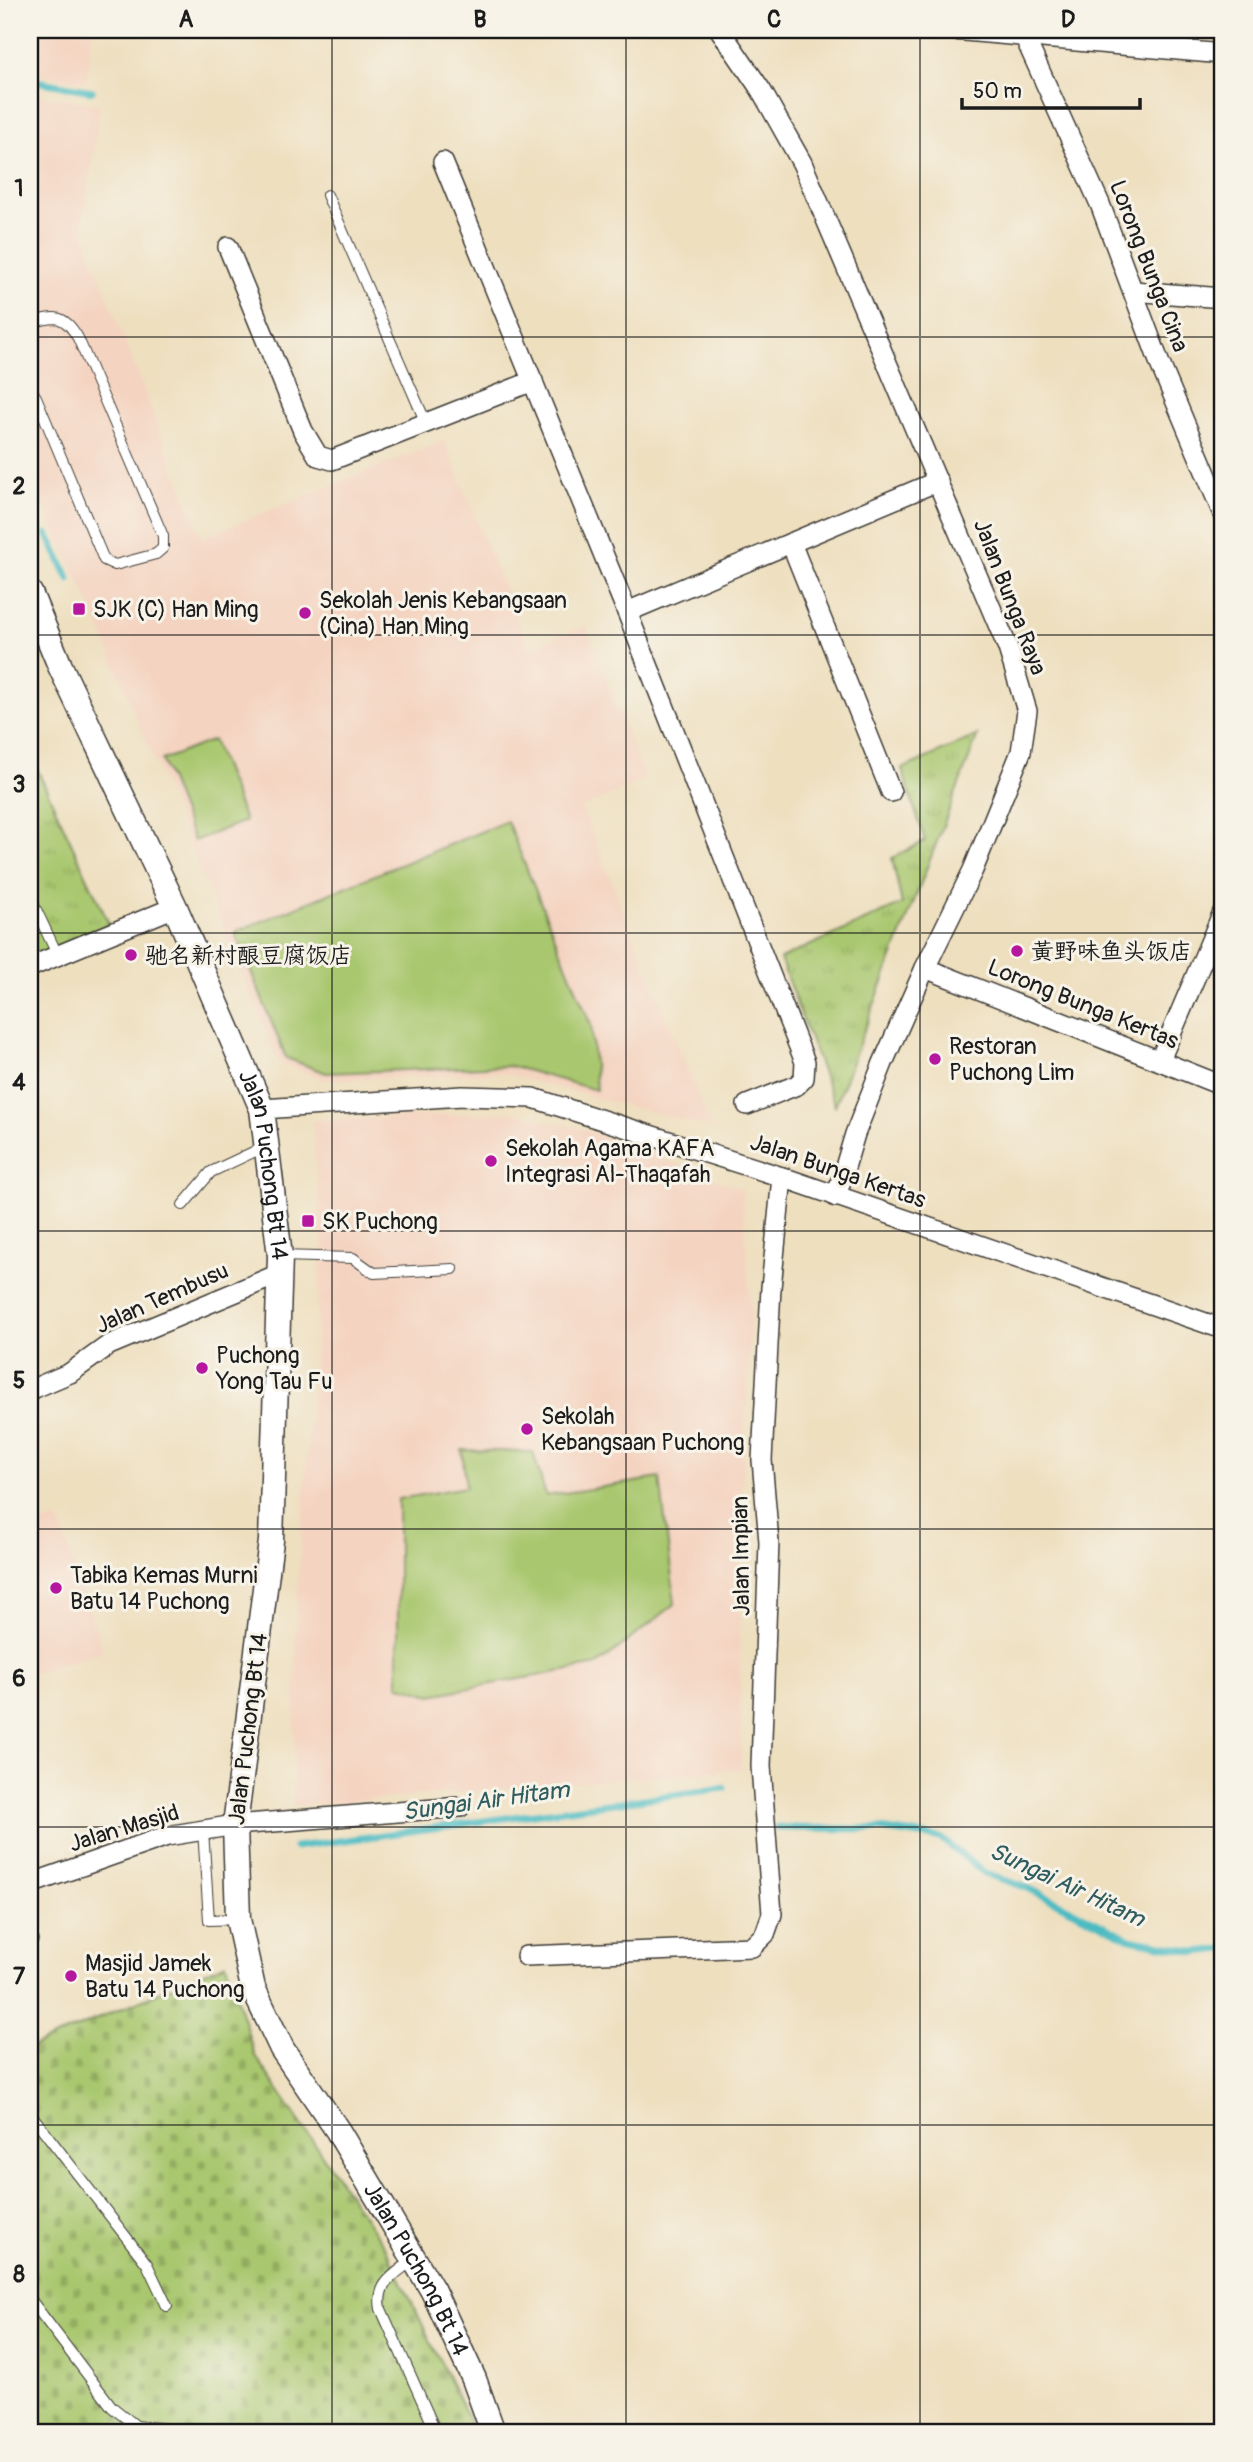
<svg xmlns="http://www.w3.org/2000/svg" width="1253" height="2462" font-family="Pangolin,'LXGW WenKai TC',sans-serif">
  <defs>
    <pattern id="grass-tufts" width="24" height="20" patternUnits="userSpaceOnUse" patternTransform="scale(1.75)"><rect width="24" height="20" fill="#a9c76e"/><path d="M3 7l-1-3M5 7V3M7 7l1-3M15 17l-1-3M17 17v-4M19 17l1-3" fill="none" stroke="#91aa5f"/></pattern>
    <pattern id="cemetery-stones" width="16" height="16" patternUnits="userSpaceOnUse" patternTransform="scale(1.75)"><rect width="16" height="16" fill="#a9c76e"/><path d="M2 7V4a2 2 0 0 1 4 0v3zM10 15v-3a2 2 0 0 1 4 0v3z" fill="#91aa5f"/></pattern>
  </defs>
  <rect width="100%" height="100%" fill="#f7f3e8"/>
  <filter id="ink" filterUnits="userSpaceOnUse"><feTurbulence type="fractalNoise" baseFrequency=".0143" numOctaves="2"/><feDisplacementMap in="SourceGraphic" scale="14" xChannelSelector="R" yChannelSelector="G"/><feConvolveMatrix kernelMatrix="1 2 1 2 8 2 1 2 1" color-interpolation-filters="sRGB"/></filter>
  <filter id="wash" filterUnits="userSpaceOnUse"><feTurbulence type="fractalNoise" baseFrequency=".00686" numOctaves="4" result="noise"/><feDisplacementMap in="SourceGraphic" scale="28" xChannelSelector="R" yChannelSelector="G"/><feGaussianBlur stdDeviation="1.57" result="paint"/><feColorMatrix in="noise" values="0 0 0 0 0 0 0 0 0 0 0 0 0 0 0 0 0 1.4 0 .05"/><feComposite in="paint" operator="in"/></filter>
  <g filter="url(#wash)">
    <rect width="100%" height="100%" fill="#eedfbf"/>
    <g fill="#f4d3c0">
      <path d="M30 30H93L86 82 30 73Z"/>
      <path d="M30 94 100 104 82 230 201 538 444 441 529 648 585 625 645 779 582 808 711 1128 503 1073 325 1080 279 1063 89 602 30 478Z"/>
      <path d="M513 1112 592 1132 742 1189 751 1312 739 1545 741 1769 293 1806 297 1597 322 1245 312 1121Z"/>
      <path d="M59 1520 103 1651 30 1674V1525Z"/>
    </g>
    <g fill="url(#grass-tufts)" stroke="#627245" stroke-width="2">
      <path d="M978 735 835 1106 780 959 902 904 892 858 925 841 902 769Z"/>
      <path d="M30 754 109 924 30 958Z"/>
    </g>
    <path fill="url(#cemetery-stones)" stroke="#627245" stroke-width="2" d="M226 1963 255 2056 386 2249 473 2429 30 2432V2048Z"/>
    <g fill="#a9c76e" stroke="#627245" stroke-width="2">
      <path d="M213 740 245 821 194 841 162 760Z"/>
      <path d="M507 821 591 1025 596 1090 511 1066 326 1073 286 1058 235 932Z"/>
      <path d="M462 1450 533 1452 546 1496 660 1478 675 1604 597 1665 431 1695 398 1685V1499L466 1487Z"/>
    </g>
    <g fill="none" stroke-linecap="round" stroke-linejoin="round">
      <g stroke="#4cbbc2" stroke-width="7">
        <path d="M30 80 92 91"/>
        <path d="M47 534 69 579"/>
        <path d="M777 1828 880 1829 940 1838 986 1874 1028 1888 1130 1939 1197 1952 1223 1949"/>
        <path d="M295 1847 724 1788"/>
      </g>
    </g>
  </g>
  <g filter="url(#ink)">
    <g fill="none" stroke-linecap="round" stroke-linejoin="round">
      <defs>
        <g id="service">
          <path d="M327 195 426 423"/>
          <path d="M30 323C55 316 64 313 78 338L163 536V548L156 554 115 565 104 560 36 397 30 388"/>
          <path d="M30 897 57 954"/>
          <path d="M183 1205 211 1172 266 1146"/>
          <path d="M280 1256 353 1258 374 1273 453 1269"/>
          <path d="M203 1830 209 1920 237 1919"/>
          <path d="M30 1941 33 1940"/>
          <path d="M30 2113 147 2264 167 2306"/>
          <path d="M413 2260C394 2275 376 2283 381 2309L436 2432"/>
          <path d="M30 2299 112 2407 136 2426 199 2432"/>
        </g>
        <g id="minor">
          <path d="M720 30 761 90 802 163 1008 648 1027 711 1021 752 973 870 925 968 883 1063 855 1134 836 1197"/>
          <path d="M953 30 1223 54"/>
          <path d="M1025 38 1100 204 1160 364 1223 514"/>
          <path d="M443 162 627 612 805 1062 804 1078 797 1085 747 1105"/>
          <path d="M228 247 303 431 318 456 332 460 533 381"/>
          <path d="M1133 291 1223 298"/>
          <path d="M791 543 891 792"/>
          <path d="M627 612 938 481"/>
          <path d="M30 967 175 907"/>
          <path d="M925 968 1223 1086"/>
          <path d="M1160 1060 1223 912"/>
          <path d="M262 1109 462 1096 533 1098 782 1177 1223 1329"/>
          <path d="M30 1390 70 1373 109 1345 279 1274"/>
          <path d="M30 1884 167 1836 235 1825 460 1807"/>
          <path d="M526 1956 752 1947 765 1934 772 1914 761 1766 769 1542 762 1460 771 1288 782 1177"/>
        </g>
        <g id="tertiary">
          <path id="s1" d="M30 593 60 666 175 907 262 1109 280 1256 271 1541 235 1825 238 1919 253 1988 282 2049 338 2131 433 2291 474 2379 493 2432"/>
        </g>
      </defs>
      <use href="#service" stroke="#3c3934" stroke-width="12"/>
      <use href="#minor" stroke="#3c3934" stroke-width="22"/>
      <use href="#tertiary" stroke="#3c3934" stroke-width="27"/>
      <use href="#service" stroke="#fff" stroke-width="10"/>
      <use href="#minor" stroke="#fff" stroke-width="19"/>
      <use href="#tertiary" stroke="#fff" stroke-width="24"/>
    </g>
  </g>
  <path fill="none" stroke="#1c1c1c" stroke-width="2" stroke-opacity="0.55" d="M332 30V2432M626 30V2432M920 30V2432M30 337H1223M30 635H1223M30 933H1223M30 1231H1223M30 1529H1223M30 1827H1223M30 2125H1223"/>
  <g fill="#b5179e" stroke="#f7f3e8" stroke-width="2.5">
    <rect x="72" y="602" width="14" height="14" rx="3.5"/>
    <circle cx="305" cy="613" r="7"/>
    <circle cx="1017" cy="951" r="7"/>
    <circle cx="131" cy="955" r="7"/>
    <circle cx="935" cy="1059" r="7"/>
    <circle cx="491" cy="1161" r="7"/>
    <rect x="301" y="1214" width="14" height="14" rx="3.5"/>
    <circle cx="202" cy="1368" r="7"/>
    <circle cx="527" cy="1429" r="7"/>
    <circle cx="56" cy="1588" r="7"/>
    <circle cx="71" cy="1976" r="7"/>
  </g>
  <g text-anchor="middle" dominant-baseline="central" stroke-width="6" stroke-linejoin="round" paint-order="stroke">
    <g font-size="23" fill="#1c1c1c" stroke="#f7f3e8">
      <text transform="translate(1149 266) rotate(69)">Lorong Bunga Cina</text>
      <text transform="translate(1010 597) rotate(69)">Jalan Bunga Raya</text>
      <text transform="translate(1083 1004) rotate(22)">Lorong Bunga Kertas</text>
      <text stroke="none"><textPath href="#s1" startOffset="621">Jalan Puchong Bt 14</textPath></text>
      <text transform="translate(838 1171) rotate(19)">Jalan Bunga Kertas</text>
      <text transform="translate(162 1298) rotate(-24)">Jalan Tembusu</text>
      <text transform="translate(741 1556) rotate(-91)">Jalan Impian</text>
      <text transform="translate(248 1729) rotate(-83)">Jalan Puchong Bt 14</text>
      <text transform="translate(124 1828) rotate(-17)">Jalan Masjid</text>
      <text stroke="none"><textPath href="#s1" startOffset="1776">Jalan Puchong Bt 14</textPath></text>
    </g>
    <g font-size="23" fill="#1c1c1c" stroke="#f7f3e8" text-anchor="start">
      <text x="319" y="600">Sekolah Jenis Kebangsaan<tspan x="319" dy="26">(Cina) Han Ming</tspan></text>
      <text x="93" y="609">SJK (C) Han Ming</text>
      <text x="1031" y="951">黄野味鱼头饭店</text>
      <text x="145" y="955">驰名新村酿豆腐饭店</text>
      <text x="949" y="1046">Restoran<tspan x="949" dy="26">Puchong Lim</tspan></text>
      <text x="505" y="1148">Sekolah Agama KAFA<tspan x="505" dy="26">Integrasi Al-Thaqafah</tspan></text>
      <text x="322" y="1221">SK Puchong</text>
      <text x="216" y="1355">Puchong<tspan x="216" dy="26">Yong Tau Fu</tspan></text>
      <text x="541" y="1416">Sekolah<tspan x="541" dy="26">Kebangsaan Puchong</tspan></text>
      <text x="70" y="1575">Tabika Kemas Murni<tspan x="70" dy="26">Batu 14 Puchong</tspan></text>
      <text x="85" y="1963">Masjid Jamek<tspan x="85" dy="26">Batu 14 Puchong</tspan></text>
    </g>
    <g font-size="24" font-style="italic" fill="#2f5c5e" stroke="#f7f3e8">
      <text transform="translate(486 1801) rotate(-8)">Sungai Air Hitam</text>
      <text transform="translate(1067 1885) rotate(25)">Sungai Air Hitam</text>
    </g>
  </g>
  <rect width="1253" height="2462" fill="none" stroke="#f7f3e8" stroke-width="77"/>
  <path d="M962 98v10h178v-10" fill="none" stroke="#1c1c1c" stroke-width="3.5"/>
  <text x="973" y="98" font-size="21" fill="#1c1c1c" stroke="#f7f3e8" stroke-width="5" paint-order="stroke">50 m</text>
  <rect x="38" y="38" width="1176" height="2386" fill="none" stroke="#1c1c1c" stroke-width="2.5"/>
  <g font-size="23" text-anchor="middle" font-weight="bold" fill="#1c1c1c">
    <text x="186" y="27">A</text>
    <text x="480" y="27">B</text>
    <text x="774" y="27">C</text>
    <text x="1068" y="27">D</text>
    <text x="19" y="196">1</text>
    <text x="19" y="494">2</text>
    <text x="19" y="792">3</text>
    <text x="19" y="1090">4</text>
    <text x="19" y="1388">5</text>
    <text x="19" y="1686">6</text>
    <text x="19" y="1984">7</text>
    <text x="19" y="2282">8</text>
  </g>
</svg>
